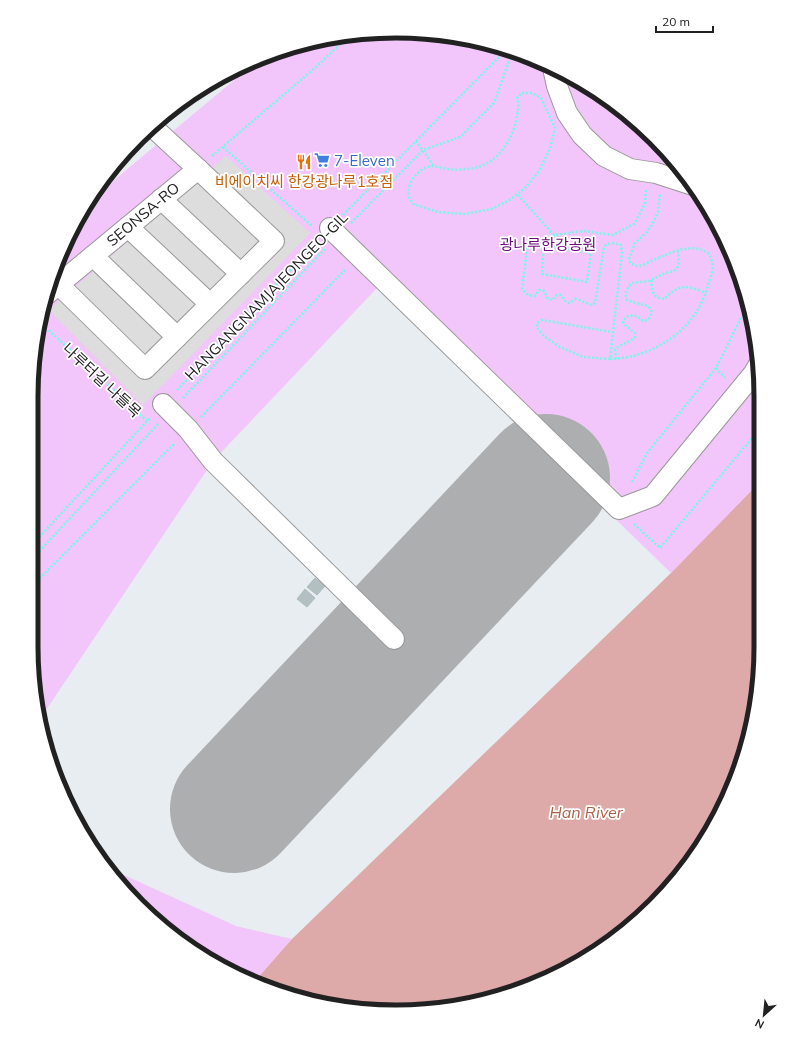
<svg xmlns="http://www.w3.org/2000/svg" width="792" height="1043" font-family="Mulish,'Noto Sans KR',sans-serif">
  <rect width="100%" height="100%" fill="#e8edf1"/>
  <g fill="#f2c6fa">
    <path d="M396 31 467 38 535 59 599 92 654 138 699 193 742 278 758 349V484L671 573 377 288 213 461 40 719 31 647 32 372 44 301 89 201 262 57 325 38Z"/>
    <path d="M113 870 236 926 292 939 255 981 234 974 155 921Z"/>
  </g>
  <path fill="#ddd" d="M226 156 310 233 143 405 49 310Z"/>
  <path fill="#dea9a9" d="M758 484V695L742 765 712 830 670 888 599 950 513 993 420 1011 325 1005 255 981 292 939 671 573Z"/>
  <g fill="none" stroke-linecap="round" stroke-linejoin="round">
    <path stroke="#acaeb0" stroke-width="128" d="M234 809 546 478"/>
  </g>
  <g fill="#b4bfc2" stroke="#aabec3">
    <path d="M315 578 325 586 317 595 307 587Z"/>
    <path d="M305 589 315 598 307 607 297 599Z"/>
  </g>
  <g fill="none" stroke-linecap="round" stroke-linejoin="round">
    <defs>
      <g id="minor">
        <path d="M553 68 557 86 567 113 582 135 604 156 630 169 656 173 693 185"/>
        <path d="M161 199 241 274"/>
        <path d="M128 227 210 304"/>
        <path d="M330 228 619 509 653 496 754 373 758 366"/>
        <path d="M93 256 177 337"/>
        <path d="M58 284 145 369 274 241 198 169 158 132"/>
        <path d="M47 294 198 169"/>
        <path d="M163 404 188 429 213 461 394 639"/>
      </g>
    </defs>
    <use href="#minor" stroke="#989898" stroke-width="22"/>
    <g stroke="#70fae7" stroke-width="2.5" stroke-dasharray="2 2" stroke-linecap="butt">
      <path d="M522 93H532L541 98 555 128 550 149 539 171 525 188 508 201 491 209 465 214 438 212 413 204C411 201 409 198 409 196 406 185 417 170 427 167 434 165 441 168 448 169 454 170 460 170 466 169 497 168 515 138 518 110 519 106 518 102 517 98Z"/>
      <path d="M416 141 434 166"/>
      <path d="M223 147 312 226"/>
      <path d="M212 156 316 67 350 35"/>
      <path d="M646 190 645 204 634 224 613 235 584 231 554 235 552 246 591 253 587 282 542 274 543 253 540 246 531 245 527 249 522 289 528 295 535 296 539 290 544 291 548 299 552 300 557 295H561L565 301 569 303 576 299C582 300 586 304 592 305L595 303 604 247 607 244 612 243 621 245 622 253 610 359C654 358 697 329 708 285 710 279 712 273 713 267 713 263 711 259 710 255 708 253 705 251 702 250 686 243 658 258 643 265L638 266 631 264 629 259 635 243 645 234 652 225 658 212 660 194"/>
      <path d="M518 195 554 235"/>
      <path d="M343 215 506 50"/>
      <path d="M351 223 423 150 460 137 494 103 510 58 515 53"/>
      <path d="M652 280C651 285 651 293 657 297 659 298 661 298 664 299 668 296 672 291 677 289 685 284 698 290 706 293"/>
      <path d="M40 322 147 421"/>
      <path d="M610 359 583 357 560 347 545 337 537 328V323L542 320 612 332"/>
      <path d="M616 359 615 350C620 344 629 343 635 337V333L625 325 623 322 626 317C634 314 637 316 643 321L648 320C652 315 653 311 648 306 641 304 634 303 627 300 624 293 627 289 632 283L649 281 665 273 674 271 677 268 679 262 678 250"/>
      <path d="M716 368 725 378"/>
      <path d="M177 390 318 241"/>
      <path d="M183 398 325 249"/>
      <path d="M201 417 346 269"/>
      <path d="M632 482 647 453 716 368 745 310 746 298"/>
      <path d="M634 524 660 548 758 431"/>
      <path d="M31 546 150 418"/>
      <path d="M31 560 158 424"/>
      <path d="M31 587 175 443"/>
    </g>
    <use href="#minor" stroke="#fff" stroke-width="20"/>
  </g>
  <defs>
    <symbol id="supermarket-bare" viewBox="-9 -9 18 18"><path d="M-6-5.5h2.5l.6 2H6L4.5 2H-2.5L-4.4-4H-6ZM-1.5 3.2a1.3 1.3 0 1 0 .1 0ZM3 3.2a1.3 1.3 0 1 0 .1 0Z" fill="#3f7fe0" stroke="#fff" stroke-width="2.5" paint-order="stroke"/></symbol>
    <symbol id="restaurant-bare" viewBox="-9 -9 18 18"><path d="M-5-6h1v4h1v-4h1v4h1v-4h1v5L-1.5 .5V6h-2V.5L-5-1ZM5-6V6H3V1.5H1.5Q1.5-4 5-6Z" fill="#e8710a" stroke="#fff" stroke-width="2.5" paint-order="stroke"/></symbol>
  </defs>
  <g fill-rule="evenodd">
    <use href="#supermarket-bare" x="311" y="149" width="22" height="22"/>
    <use href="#restaurant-bare" x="293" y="151" width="22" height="22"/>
  </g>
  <g text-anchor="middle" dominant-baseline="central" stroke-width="3.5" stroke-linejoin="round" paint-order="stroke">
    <g font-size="15" fill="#366cbe" stroke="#fff" text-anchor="start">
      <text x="334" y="160">7-Eleven</text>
    </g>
    <g font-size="15" fill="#c56008" stroke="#fff">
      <text x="304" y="181">비에이치씨 한강광나루1호점</text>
    </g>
    <g font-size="15" fill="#212121" stroke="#fff">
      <text transform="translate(143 214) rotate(-40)">SEONSA-RO</text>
      <text transform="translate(266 296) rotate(-46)">HANGANGNAMJAJEONGEO-GIL</text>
      <text transform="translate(102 380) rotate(43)">나루터길 나들목</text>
    </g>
    <g font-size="15" fill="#700c82" stroke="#fff">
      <text x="548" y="244">광나루한강공원</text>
    </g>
    <g font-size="16" font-style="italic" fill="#aa6349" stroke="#fff">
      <text x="586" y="812">Han River</text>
    </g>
  </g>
  <path d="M0 0H792V1043H0ZM396 38H396A358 358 0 0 1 754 396V647A358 358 0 0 1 396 1005H396A358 358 0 0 1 38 647V396A358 358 0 0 1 396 38Z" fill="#fff" fill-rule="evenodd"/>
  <path fill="none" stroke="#212121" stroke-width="5" d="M396 38H396A358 358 0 0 1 754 396V647A358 358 0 0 1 396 1005H396A358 358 0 0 1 38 647V396A358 358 0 0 1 396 38Z"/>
  <g transform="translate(764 1015) rotate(207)" stroke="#ffffff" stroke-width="3" paint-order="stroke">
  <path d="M0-3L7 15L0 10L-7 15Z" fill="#212121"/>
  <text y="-6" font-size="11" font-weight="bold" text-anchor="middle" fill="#212121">N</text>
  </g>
  <path d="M656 26v6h57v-6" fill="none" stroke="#212121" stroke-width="2"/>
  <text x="662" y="26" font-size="12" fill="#212121" stroke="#ffffff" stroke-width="3" paint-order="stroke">20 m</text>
</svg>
